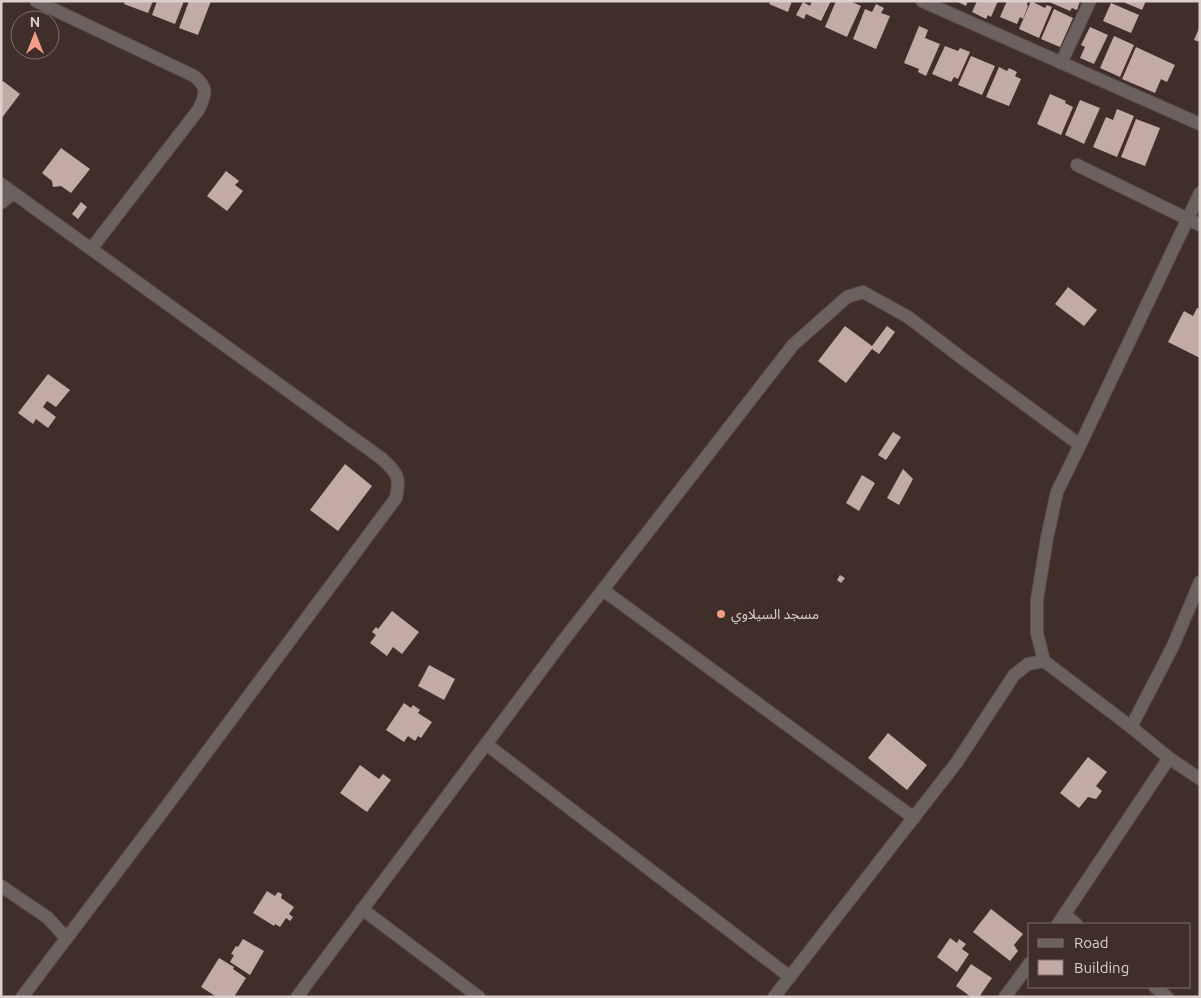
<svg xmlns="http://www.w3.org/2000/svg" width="1201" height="998" font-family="Ubuntu,'Noto Sans Arabic',sans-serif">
  <rect width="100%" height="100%" fill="#402e29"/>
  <g fill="#c2aba5">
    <path d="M125 1H153L148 13 124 4Z"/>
    <path d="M157 1H184L175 24 152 15Z"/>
    <path d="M189 1H211L198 35 179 28Z"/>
    <path d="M771 1H792L788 12 769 4Z"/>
    <path d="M812 1H831L821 21 806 14 804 19 796 15 803 2 810 6Z"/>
    <path d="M836 1H850L861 6 847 37 825 27Z"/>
    <path d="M956 1H968L966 6Z"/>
    <path d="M977 1H998L991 17 988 15 986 19 972 12Z"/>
    <path d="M1007 1H1028L1027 5 1028 6 1023 19 1020 17 1017 24 1000 17Z"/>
    <path d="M1031 1 1045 8 1047 5 1052 7 1039 38 1019 29Z"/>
    <path d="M1047 1H1080L1077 10 1072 8 1070 11Z"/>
    <path d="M1121 1H1146L1142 10Z"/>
    <path d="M1111 3 1139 15 1131 33 1103 21Z"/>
    <path d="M876 4 884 8 881 13 890 16 876 49 853 39 865 9 872 12Z"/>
    <path d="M1054 9 1073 18 1060 47 1041 39Z"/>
    <path d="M919 26 928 30 925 38 940 44 926 76 918 72 919 69 904 63Z"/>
    <path d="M1200 26V42L1194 40Z"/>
    <path d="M1090 27 1108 35 1094 64 1080 58 1085 47 1081 45Z"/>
    <path d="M1114 36 1134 45 1120 77 1100 68Z"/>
    <path d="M945 46 958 51 960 48 970 52 958 79 954 77 951 82 932 74Z"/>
    <path d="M1136 47 1175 65 1167 82 1161 79 1155 93 1122 79Z"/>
    <path d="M971 56 995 66 982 95 958 85Z"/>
    <path d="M999 67 1007 71 1009 68 1017 72 1015 76 1021 79 1009 106 986 97Z"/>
    <path d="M3 81 20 94 1 119V83Z"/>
    <path d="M1050 94 1066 101 1065 103 1073 107 1061 135 1037 124Z"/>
    <path d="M1080 100 1100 108 1084 144 1065 135Z"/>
    <path d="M1117 109 1134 116 1117 157 1093 147 1106 117 1113 120Z"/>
    <path d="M1136 119 1160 128 1145 166 1121 157Z"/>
    <path d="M61 148 90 169 71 193 61 186 53 187 52 181 42 173Z"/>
    <path d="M226 171 239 181 235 185 243 191 227 211 207 196Z"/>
    <path d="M81 202 87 207 78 219 72 214Z"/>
    <path d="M1068 287 1097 310 1084 326 1055 304Z"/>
    <path d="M1197 308 1200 309V358L1168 342 1184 311 1193 316Z"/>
    <path d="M845 326 872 346 887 326 895 332 879 354 872 349 846 383 818 361Z"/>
    <path d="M48 374 70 390 56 407 47 401 43 407 56 417 48 428 36 419 33 424 18 413Z"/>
    <path d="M893 432 901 437 886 460 878 455Z"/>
    <path d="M345 464 372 486 338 531 310 510Z"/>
    <path d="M903 469 913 479 899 505 887 498Z"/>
    <path d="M862 475 875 483 859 511 846 503Z"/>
    <path d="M840 575 845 578 841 583 837 580Z"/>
    <path d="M392 611 419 632 402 654 393 647 387 656 370 643 376 635 372 632 376 627 378 629Z"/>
    <path d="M429 665 455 679 444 700 418 686Z"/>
    <path d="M404 703 411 708 413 705 420 710 418 713 432 722 421 738 418 736 415 741 408 736 404 742 386 730Z"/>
    <path d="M888 733 927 765 907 790 868 758Z"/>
    <path d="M1088 757 1107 772 1096 786 1102 791 1096 799 1088 797 1079 808 1060 793Z"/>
    <path d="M360 765 379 779 383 774 391 780 367 812 340 793Z"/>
    <path d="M267 891 275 896 278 892 282 894 281 898 294 907 289 914 293 917 290 921 286 918 280 927 275 924 274 926 253 913Z"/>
    <path d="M991 909 1023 934 1014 945 1018 951 1010 961 973 932Z"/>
    <path d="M950 938 957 943 959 939 966 944 962 949 969 954 957 972 937 957Z"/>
    <path d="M243 939 264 951 250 975 230 962 234 955 231 954 236 946 238 947Z"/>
    <path d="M219 958 234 967 233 969 246 978 234 997H217L201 987Z"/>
    <path d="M971 964 992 978 979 997H971L956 986Z"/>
  </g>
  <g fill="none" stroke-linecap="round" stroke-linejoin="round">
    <defs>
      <g id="minor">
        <path d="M36 1 194 76C208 87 206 94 199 109L91 249"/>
        <path d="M922 1 1200 124"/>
        <path d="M1061 63 1090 1"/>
        <path d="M1077 165 1200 225"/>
        <path d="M1 184 381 458C397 473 401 476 396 498L163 811 22 997"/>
        <path d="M1200 193 1080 445 1057 492 1047 538 1037 600V633L1044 661 1131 727 1169 758 1200 779"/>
        <path d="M1 203 13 193"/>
        <path d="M603 590 914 818"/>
        <path d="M1131 727 1173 646 1200 582"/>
        <path d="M486 744 790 977"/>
        <path d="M1 886 48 918 66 938"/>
        <path d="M362 909 479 997"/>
        <path d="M1065 915 1076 924"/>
        <path d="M1058 924 1169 758"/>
        <path d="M1155 987 1167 997"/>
        <path d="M297 997 563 641 793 345 847 297 863 292 908 317 963 359 1080 445"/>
        <path d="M774 997 957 762 1014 675 1028 664 1044 661"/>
        <path d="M1005 997 1030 963"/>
      </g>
    </defs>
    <use href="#minor" stroke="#5c4b47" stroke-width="14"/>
    <use href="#minor" stroke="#6b625f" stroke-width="12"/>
  </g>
  <circle fill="#f49e89" stroke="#402e29" stroke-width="2" cx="721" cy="614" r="5"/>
  <g text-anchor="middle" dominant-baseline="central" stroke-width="5" stroke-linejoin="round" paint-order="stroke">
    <g font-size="14" fill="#dcd0cd" stroke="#402e29" text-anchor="start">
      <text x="731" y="614">مسجد السيلاوي</text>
    </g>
  </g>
  <rect width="1201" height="998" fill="none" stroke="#dcd0cd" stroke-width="5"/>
  <rect x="1028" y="923" width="162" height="65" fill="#402e29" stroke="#7e6f6b"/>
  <rect x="1038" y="939" width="25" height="8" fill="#6b625f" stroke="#7e6f6b"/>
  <text x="1074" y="948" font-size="15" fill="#dcd0cd">Road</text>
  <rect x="1038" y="960" width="25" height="15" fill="#c2aba5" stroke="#7e6f6b"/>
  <text x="1074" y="973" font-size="15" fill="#dcd0cd">Building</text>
  <g transform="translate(35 35)"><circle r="24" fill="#402e29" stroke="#7e6f6b"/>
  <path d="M0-4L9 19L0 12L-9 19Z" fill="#f49e89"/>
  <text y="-8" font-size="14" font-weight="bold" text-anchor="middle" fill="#dcd0cd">N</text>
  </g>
</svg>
